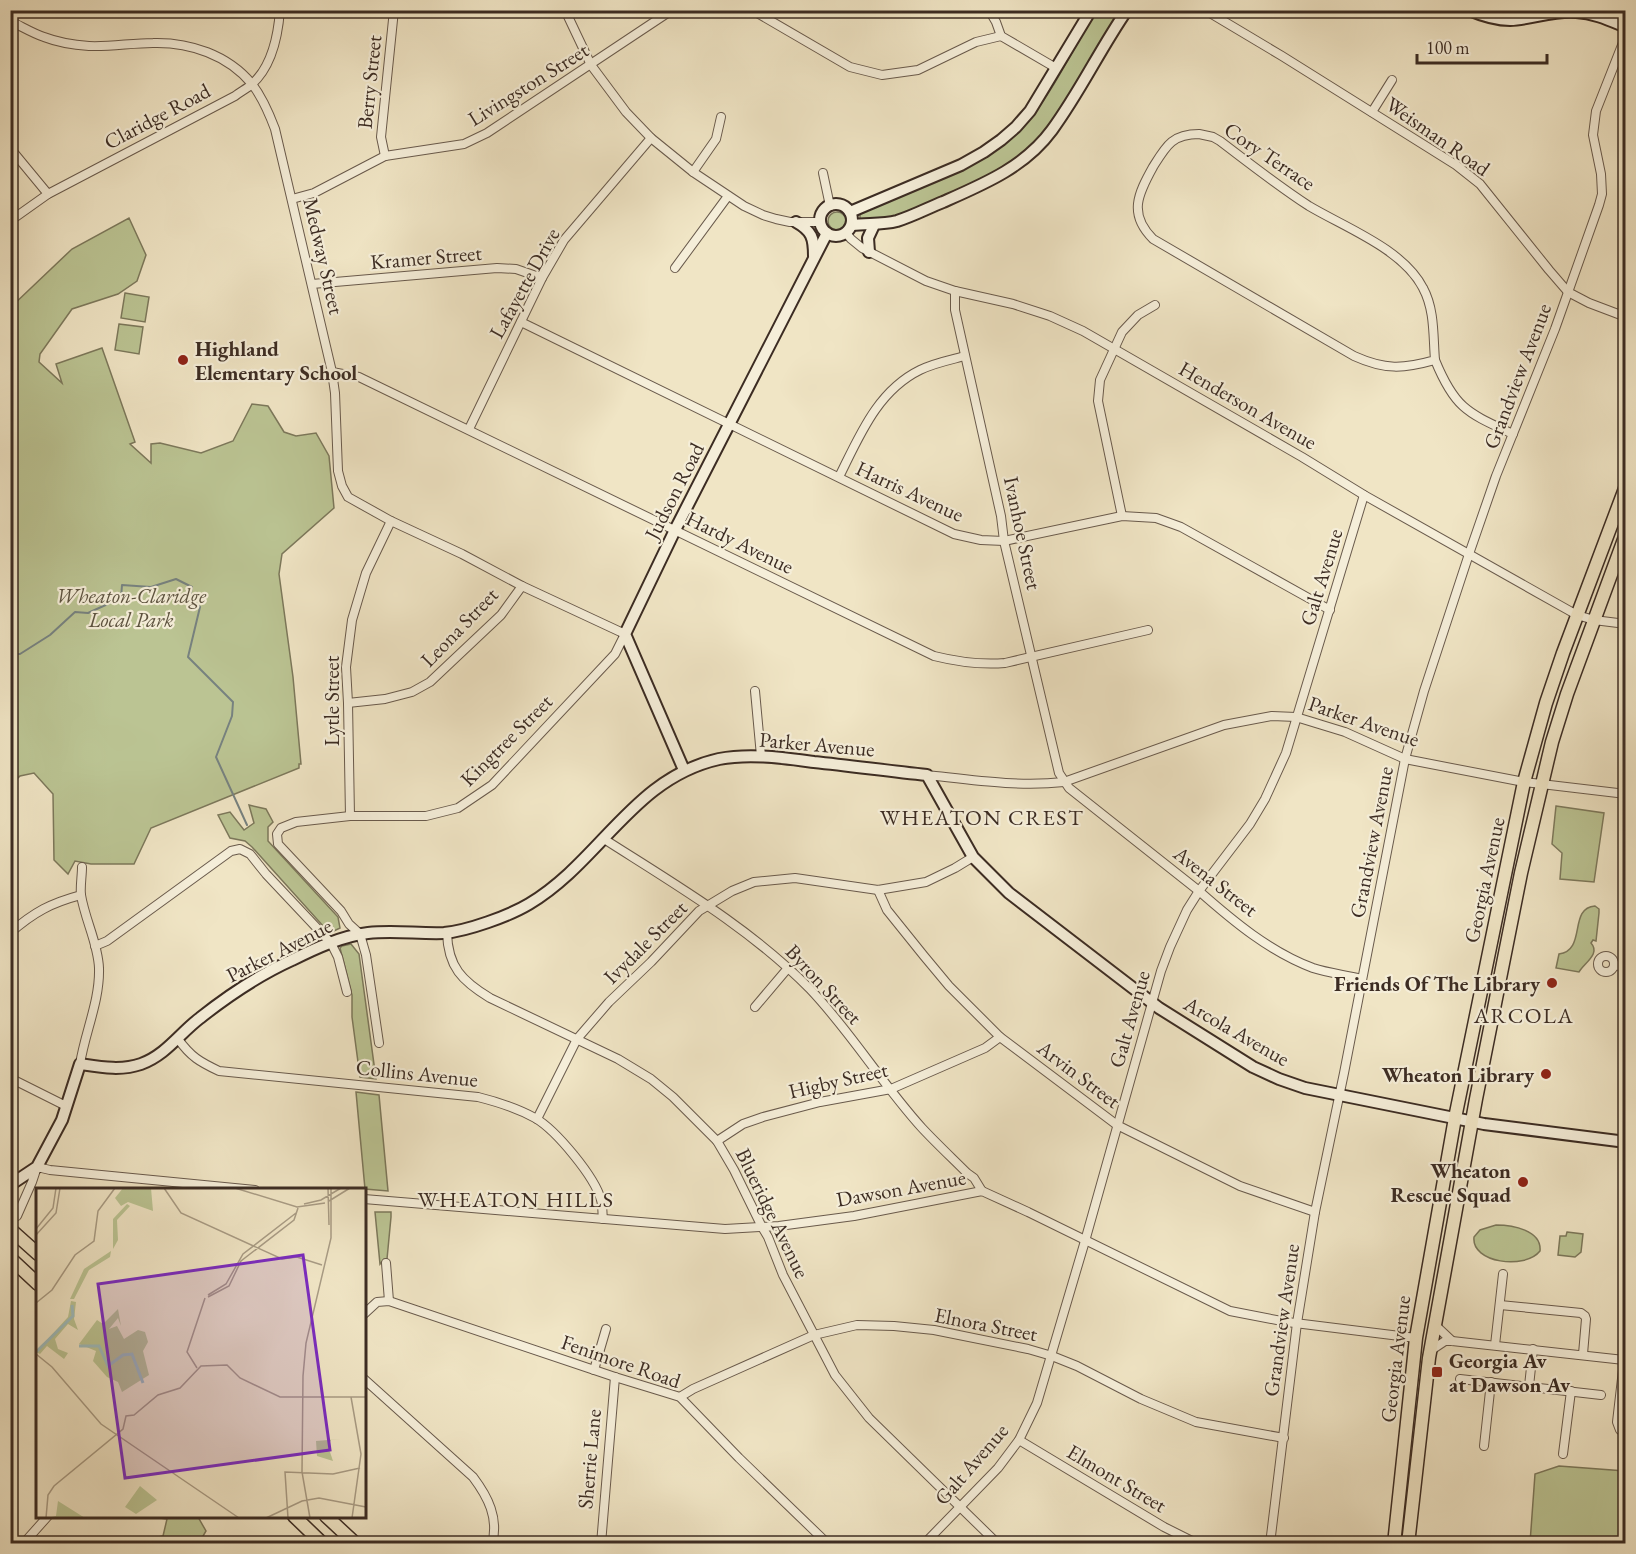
<svg xmlns="http://www.w3.org/2000/svg" width="1636" height="1554" font-family="'EB Garamond',serif">
  <rect width="100%" height="100%" fill="#f0e5c5"/>
  <filter id="stains"><feTurbulence type="fractalNoise" baseFrequency=".00333" numOctaves="4"/><feColorMatrix values="0 0 0 0 .2 0 0 0 0 .09 0 0 0 0 .02 0 0 0 .5 -.17"/></filter>
  <radialGradient id="worn" r=".72"><stop offset=".6" stop-color="#630" stop-opacity="0"/><stop offset="1" stop-color="#630" stop-opacity=".3"/></radialGradient>
  <g fill="#bbc493" stroke="#7c785b" stroke-width="1.5">
    <path d="M1097 11H1123L1051 127 1017 160 967 187 891 219 860 220V212C883 202 907 192 931 182 966 167 1002 153 1027 123 1055 89 1073 47 1097 11Z"/>
    <circle cx="837" cy="221" r="9"/>
    <path d="M129 218 146 255 137 281 118 294 72 309 40 354 39 362 62 383 56 364 102 348 135 442 130 444 151 463V444L160 443 201 453 233 441 252 404 268 406 284 432 296 436 316 433 329 456 334 508 282 554 279 574 293 677 301 764H299V768L151 828 134 864H91L75 861 68 874 54 860 53 794 34 773 20 776 17 779 11 772V307L72 249Z"/>
    <path d="M125 293 149 297 145 322 121 318Z"/>
    <path d="M119 324 143 327 139 354 115 350Z"/>
    <path d="M249 805 266 809 273 822 268 827V841L338 917 340 928 332 932 324 927 252 847 245 841 230 838 218 815 230 812 244 830 254 823Z"/>
    <path d="M1556 806 1604 813 1594 882 1560 879 1562 853 1552 844Z"/>
    <path d="M1595 906 1599 909V913L1596 941 1593 940 1591 943C1601 954 1584 963 1579 972L1556 968 1559 954C1587 950 1568 908 1595 906Z"/>
    <path d="M351 944 359 954 376 1079 360 1077 352 1017V995L340 948 342 946Z"/>
    <path d="M356 1092 379 1095 388 1191 365 1189Z"/>
    <path d="M375 1212H391V1217L387 1259H384L380 1264Z"/>
    <path d="M1496 1225C1512 1225 1542 1230 1540 1251 1525 1270 1471 1263 1474 1237L1480 1230Z"/>
    <path d="M1567 1232 1583 1234 1581 1252 1575 1257 1558 1255 1560 1236H1566Z"/>
    <path d="M1559 1466 1625 1471 1626 1523 1623 1543H1530L1535 1474Z"/>
    <path d="M152 1517H198L206 1531 199 1543H130L163 1536 167 1519Z"/>
  </g>
  <g fill="none" stroke-linecap="round" stroke-linejoin="round">
    <path stroke="#778280" stroke-width="2" d="M10 654H20L50 635 75 612 88 613 121 598 122 585 151 587 176 579 192 587 190 597 200 607 188 657 233 702 232 716 216 757 247 825"/>
    <defs>
      <g id="street">
        <path d="M565 10 591 65 626 112 651 138 693 172 744 206 763 215 776 219 790 222H821"/>
        <path d="M752 10 850 67 882 75 918 70 976 42 1001 36"/>
        <path d="M989 10 996 22 1001 36 1056 68"/>
        <path d="M1205 10 1282 56 1456 165 1480 184 1549 270 1568 292 1589 303 1626 317"/>
        <path d="M10 21C21 26 32 33 44 37 57 42 74 45 89 46 110 47 132 43 153 43 190 42 228 55 252 84 262 97 269 113 275 129L332 372 335 393 338 471 342 486 348 497 391 521 462 554 522 586 625 634 615 654 492 785 458 808 426 816H350L296 822 281 828 277 834 278 844 325 894 341 911 349 924 360 934 366 955 379 1043"/>
        <path d="M1372 112 1392 80"/>
        <path d="M1199 134 1213 137 1220 141C1249 163 1278 186 1309 206 1346 228 1403 249 1423 288 1435 310 1433 337 1435 360 1403 369 1385 370 1354 356L1153 239C1128 214 1138 194 1153 167 1166 146 1172 134 1199 134Z"/>
        <path d="M10 148 48 194"/>
        <path d="M385 156 381 137 394 10"/>
        <path d="M693 172 716 139 721 117"/>
        <path d="M823 173 830 206"/>
        <path d="M292 199 314 193 385 156 464 144 487 133 672 10"/>
        <path d="M10 221 48 194 235 96C240 92 246 89 251 85 272 67 278 37 280 10"/>
        <path d="M846 233 851 239 862 248 926 281 955 291 1013 304 1050 316 1083 331 1302 457 1364 495 1577 615 1594 620 1626 624"/>
        <path d="M675 268 728 196"/>
        <path d="M312 284 497 268 516 269 542 278"/>
        <path d="M955 291V310L1001 516 1004 541 1059 773 1069 788 1199 891C1233 921 1270 952 1313 968 1328 973 1346 975 1362 979"/>
        <path d="M521 322 954 534 981 540 1004 541 1122 516 1156 518 1181 527 1330 610"/>
        <path d="M1435 360C1455 409 1468 413 1513 434"/>
        <path d="M332 372 359 377 934 656C958 662 980 665 1005 663L1148 630"/>
        <path d="M469 429 542 278 564 240 651 138"/>
        <path d="M839 477C859 437 877 391 920 370 934 363 950 360 965 356"/>
        <path d="M1122 516 1098 401 1100 380 1122 332 1138 315 1155 305"/>
        <path d="M755 691 761 756"/>
        <path d="M348 703 385 699 412 692 430 682 501 615 522 586"/>
        <path d="M927 775C973 780 1018 787 1064 782L1224 725 1272 716 1296 717 1345 732 1405 759 1524 782 1626 794"/>
        <path d="M350 816 348 703 346 667 352 620 366 573 391 521"/>
        <path d="M604 839C676 885 750 928 810 989 851 1032 882 1084 922 1128 936 1143 952 1158 967 1173L974 1178 982 1191"/>
        <path d="M878 890 887 910 924 956 949 986 1000 1037 1117 1125 1240 1186 1315 1212"/>
        <path d="M10 933C34 912 51 903 81 895"/>
        <path d="M447 933C448 967 462 981 490 998L618 1059 651 1079 673 1097 717 1141 734 1170 762 1227 768 1237 783 1275 835 1375 869 1418 998 1544"/>
        <path d="M95 946 107 941 231 851 240 849 250 854 266 874 331 943 338 957 347 992"/>
        <circle cx="1606" cy="964" r="8"/>
        <path d="M1614 965 1626 967"/>
        <path d="M755 1007 788 968"/>
        <path d="M178 1039C191 1057 200 1062 219 1071L478 1097C498 1102 517 1108 535 1118 556 1130 595 1177 601 1200 603 1206 602 1213 603 1219"/>
        <path d="M80 1064C85 1032 100 1001 99 968 98 943 85 920 81 895 80 887 82 876 82 867"/>
        <path d="M10 1078 66 1106"/>
        <path d="M537 1119 577 1039 609 1002 651 962 699 911 732 891 754 882 795 878 878 890 926 882 955 868 973 857"/>
        <path d="M717 1141 743 1124 763 1117 820 1102 891 1089 985 1048 1000 1037"/>
        <path d="M364 1199 725 1229 779 1226 854 1216 982 1191 1028 1212 1230 1311 1287 1322 1416 1338"/>
        <path d="M17 1216 32 1182 37 1167 50 1170 255 1190"/>
        <path d="M386 1263 389 1301"/>
        <path d="M1500 1305 1581 1313 1585 1316 1586 1319 1583 1354"/>
        <path d="M364 1314 377 1302 389 1301 615 1377 680 1397 739 1458 828 1544"/>
        <path d="M1435 1325 1452 1341"/>
        <path d="M1626 1344 1617 1422 1620 1430 1626 1433"/>
        <path d="M1495 1345 1503 1274"/>
        <path d="M1430 1351 1445 1341H1452L1624 1360"/>
        <path d="M594 1370 606 1329"/>
        <path d="M364 1379 473 1477C488 1497 499 1518 492 1544"/>
        <path d="M1460 1379 1601 1395"/>
        <path d="M1529 1386 1533 1349"/>
        <path d="M680 1397 693 1389 814 1335 857 1325 894 1326 934 1330 1028 1349 1052 1356 1077 1366 1141 1399 1196 1422 1284 1438"/>
        <path d="M1019 1440 1164 1527 1198 1544"/>
        <path d="M1484 1446 1491 1382"/>
        <path d="M1563 1454 1571 1391"/>
        <path d="M10 1541 13 1544"/>
        <path d="M23 1544 48 1516"/>
        <path d="M305 1544 314 1535"/>
        <path d="M601 1544 615 1377"/>
        <path d="M924 1544 998 1468 1019 1440 1037 1403 1085 1241 1161 971 1170 947 1187 910 1199 891 1250 824 1265 799 1286 753 1364 495"/>
        <path d="M1270 1544 1297 1323 1315 1212 1344 1073 1405 759 1424 691 1469 554 1496 476 1555 329 1599 205 1602 194 1601 174 1593 135 1596 111 1626 35"/>
      </g>
      <g id="secondary">
        <path d="M1469 10C1483 16 1495 20 1510 20 1532 19 1554 10 1576 12 1594 13 1609 20 1626 27"/>
        <circle cx="836" cy="220" r="16"/>
        <path d="M850 212 961 165 984 152 1001 140 1016 127 1030 111 1091 10"/>
        <path d="M796 222C812 231 814 238 814 256"/>
        <path d="M852 225C867 223 882 225 897 221 913 216 928 208 943 202 984 184 1025 167 1052 130 1080 92 1100 49 1127 10"/>
        <path d="M869 252 868 238 874 225"/>
        <path d="M684 770 625 634 675 530 827 233"/>
        <path d="M10 1185 37 1167 62 1120 80 1064C100 1067 121 1071 141 1064 166 1055 180 1033 200 1018 229 995 259 975 292 960 316 948 342 936 368 933 393 930 419 934 444 933 467 931 509 916 529 904 601 861 633 778 719 759 750 753 783 758 814 762 852 766 889 771 927 775L973 857 1009 893 1159 1008 1253 1067 1279 1079 1305 1088 1484 1124 1626 1142"/>
      </g>
      <g id="primary">
        <path d="M10 1229 38 1254"/>
        <path d="M10 1258 38 1284"/>
        <path d="M294 1516 323 1544"/>
        <path d="M326 1516 356 1544"/>
        <path d="M1394 1544 1416 1338 1455 1118 1524 782 1546 703 1563 653 1626 486"/>
        <path d="M1408 1544 1429 1358 1476 1099 1521 873 1552 742 1567 694 1626 534"/>
      </g>
    </defs>
    <use href="#street" stroke="#695a4c" stroke-width="10"/>
    <use href="#secondary" stroke="#3c2c23" stroke-width="14"/>
    <use href="#primary" stroke="#3c2c23" stroke-width="15"/>
    <use href="#street" stroke="#f5eed9" stroke-width="8"/>
    <use href="#secondary" stroke="#f5eed9" stroke-width="10"/>
    <use href="#primary" stroke="#f0e5c5" stroke-width="12"/>
  </g>
  <g fill="#8f2418" stroke="#f5eed9" stroke-width="2">
    <circle cx="183" cy="360" r="6"/>
    <circle cx="1552" cy="983" r="6"/>
    <circle cx="1546" cy="1074" r="6"/>
    <circle cx="1523" cy="1182" r="6"/>
    <rect x="1431" y="1366" width="12" height="12" rx="3"/>
  </g>
  <g text-anchor="middle" dominant-baseline="central" stroke-width="4.5" stroke-linejoin="round" paint-order="stroke">
    <g font-size="21" fill="#3c2c23" stroke="#f5eed9">
      <text transform="translate(369 82) rotate(-84)">Berry Street</text>
      <text transform="translate(528 84) rotate(-32)">Livingston Street</text>
      <text transform="translate(157 116) rotate(-28)">Claridge Road</text>
      <text transform="translate(1438 136) rotate(35)">Weisman Road</text>
      <text transform="translate(1270 156) rotate(34)">Cory Terrace</text>
      <text transform="translate(324 256) rotate(77)">Medway Street</text>
      <text transform="translate(426 257) rotate(-5)">Kramer Street</text>
      <text transform="translate(524 283) rotate(-61)">Lafayette Drive</text>
      <text transform="translate(1517 376) rotate(-69)">Grandview Avenue</text>
      <text transform="translate(1248 405) rotate(30)">Henderson Avenue</text>
      <text transform="translate(674 491) rotate(-63)">Judson Road</text>
      <text transform="translate(910 491) rotate(25)">Harris Avenue</text>
      <text transform="translate(1023 533) rotate(78)">Ivanhoe Street</text>
      <text transform="translate(740 542) rotate(26)">Hardy Avenue</text>
      <text transform="translate(1321 577) rotate(-73)">Galt Avenue</text>
      <text transform="translate(459 627) rotate(-46)">Leona Street</text>
      <text transform="translate(331 701) rotate(-90)">Lytle Street</text>
      <text transform="translate(1364 721) rotate(19)">Parker Avenue</text>
      <text transform="translate(506 740) rotate(-45)">Kingtree Street</text>
      <text transform="translate(817 744) rotate(5)">Parker Avenue</text>
      <text transform="translate(1371 842) rotate(-79)">Grandview Avenue</text>
      <text transform="translate(1484 880) rotate(-78)">Georgia Avenue</text>
      <text transform="translate(1216 881) rotate(38)">Avena Street</text>
      <text transform="translate(645 942) rotate(-45)">Ivydale Street</text>
      <text transform="translate(279 950) rotate(-27)">Parker Avenue</text>
      <text transform="translate(824 984) rotate(47)">Byron Street</text>
      <text transform="translate(1129 1019) rotate(-74)">Galt Avenue</text>
      <text transform="translate(1237 1031) rotate(30)">Arcola Avenue</text>
      <text transform="translate(417 1073) rotate(6)">Collins Avenue</text>
      <text transform="translate(1079 1074) rotate(37)">Arvin Street</text>
      <text transform="translate(838 1080) rotate(-13)">Higby Street</text>
      <text transform="translate(901 1188) rotate(-10)">Dawson Avenue</text>
      <text transform="translate(773 1213) rotate(64)">Blueridge Avenue</text>
      <text transform="translate(1281 1320) rotate(-82)">Grandview Avenue</text>
      <text transform="translate(986 1324) rotate(11)">Elnora Street</text>
      <text transform="translate(1395 1359) rotate(-83)">Georgia Avenue</text>
      <text transform="translate(621 1361) rotate(19)">Fenimore Road</text>
      <text transform="translate(589 1459) rotate(-85)">Sherrie Lane</text>
      <text transform="translate(971 1464) rotate(-49)">Galt Avenue</text>
      <text transform="translate(1117 1478) rotate(31)">Elmont Street</text>
    </g>
    <g font-size="21" font-weight="bold" fill="#3c2c23" stroke="#f5eed9" text-anchor="end">
      <text x="195" y="348" text-anchor="start">Highland<tspan x="195" dy="24">Elementary School</tspan></text>
      <text x="1540" y="983">Friends Of The Library</text>
      <text x="1534" y="1074">Wheaton Library</text>
      <text x="1511" y="1170">Wheaton<tspan x="1511" dy="24">Rescue Squad</tspan></text>
      <text x="1449" y="1360" text-anchor="start">Georgia Av<tspan x="1449" dy="24">at Dawson Av</tspan></text>
    </g>
    <g font-size="21" font-style="italic" fill="#5c523f" stroke="#f5eed9">
      <text x="131" y="595">Wheaton-Claridge<tspan x="131" dy="24">Local Park</tspan></text>
    </g>
    <g font-size="22" letter-spacing="1.5" fill="#3c2c23" stroke="#f5eed9">
      <text x="982" y="817">WHEATON CREST</text>
      <text x="1524" y="1015">ARCOLA</text>
      <text x="516" y="1199">WHEATON HILLS</text>
    </g>
  </g>
  <g transform="translate(36 1188)">
    <rect width="330" height="330" fill="#f0e5c5"/>
    <path d="M87 0H115L117 23 92 14 85 18 79 10ZM91 16 94 18 81 32 82 52 77 61V31ZM75 63 74 69 53 82 38 111H34L48 81ZM35 113 40 114 38 131 42 142 32 136 19 151 22 161 32 165 28 171 11 158 4 166 0 164 32 129ZM82 121 85 138 82 130 73 141 81 138 88 151 102 142 109 144 112 154 107 163 113 187 86 204 82 194 71 189 57 173 60 163 43 156 61 132 67 136ZM305 251 295 252 292 258 297 273 281 268 280 253ZM104 298 121 312 100 326 89 319ZM22 313 49 330H11L20 328Z" fill="#bbc493"/>
    <path fill="none" stroke="#9ebcbe" stroke-width="3" d="M43 158H63L72 178 87 167 96 166 107 195M0 164 37 128 36 117"/>
    <path fill="none" stroke="#a89b84" stroke-width="1.5" d="M128 0 145 25 246 71 261 69 286 77M199 0 261 19 289 15M292 0 293 37M293 13 314 0M268 16 285 12 305 0M0 41 17 20 20 0M0 47 20 25 24 0M172 107 190 96 207 66 260 25M172 109 193 98 205 73 258 32 262 20M0 115 16 102 39 67 58 53 62 23 79 0M0 166 16 179 65 236 203 330M161 180 151 164 169 110M315 209 325 266 316 330M10 330 12 307 18 298 87 241 90 228 98 227 122 207 144 200 165 178 191 177 204 190 244 209H330M230 330 266 313 283 310 330 319M252 330 249 284 297 286 324 280M274 330 266 284 267 188 270 155 295 50V0"/>
    <path fill="#7b2cbf" fill-opacity="0.15" stroke="#7b2cbf" stroke-width="3" d="M267 67 294 262 89 290 62 96Z"/>
    <rect width="330" height="330" fill="none" stroke="#3c2c23" stroke-width="3"/>
  </g>
  <rect width="1636" height="1554" fill="none" stroke="#f0e5c5" stroke-width="36"/>
  <rect x="12" y="12" width="1612" height="1530" fill="none" stroke="#3c2c23" stroke-width="3"/>
  <rect x="18" y="18" width="1600" height="1518" fill="none" stroke="#3c2c23" stroke-width="1.5"/>
  <path d="M1417 54v9h130v-9" fill="none" stroke="#3c2c23" stroke-width="3"/>
  <text x="1426" y="54" font-size="18" fill="#3c2c23" stroke="#f5eed9" stroke-width="4.5" paint-order="stroke">100 m</text>
  <rect width="100%" height="100%" filter="url(#stains)"/>
  <rect width="100%" height="100%" fill="url(#worn)"/>
</svg>
